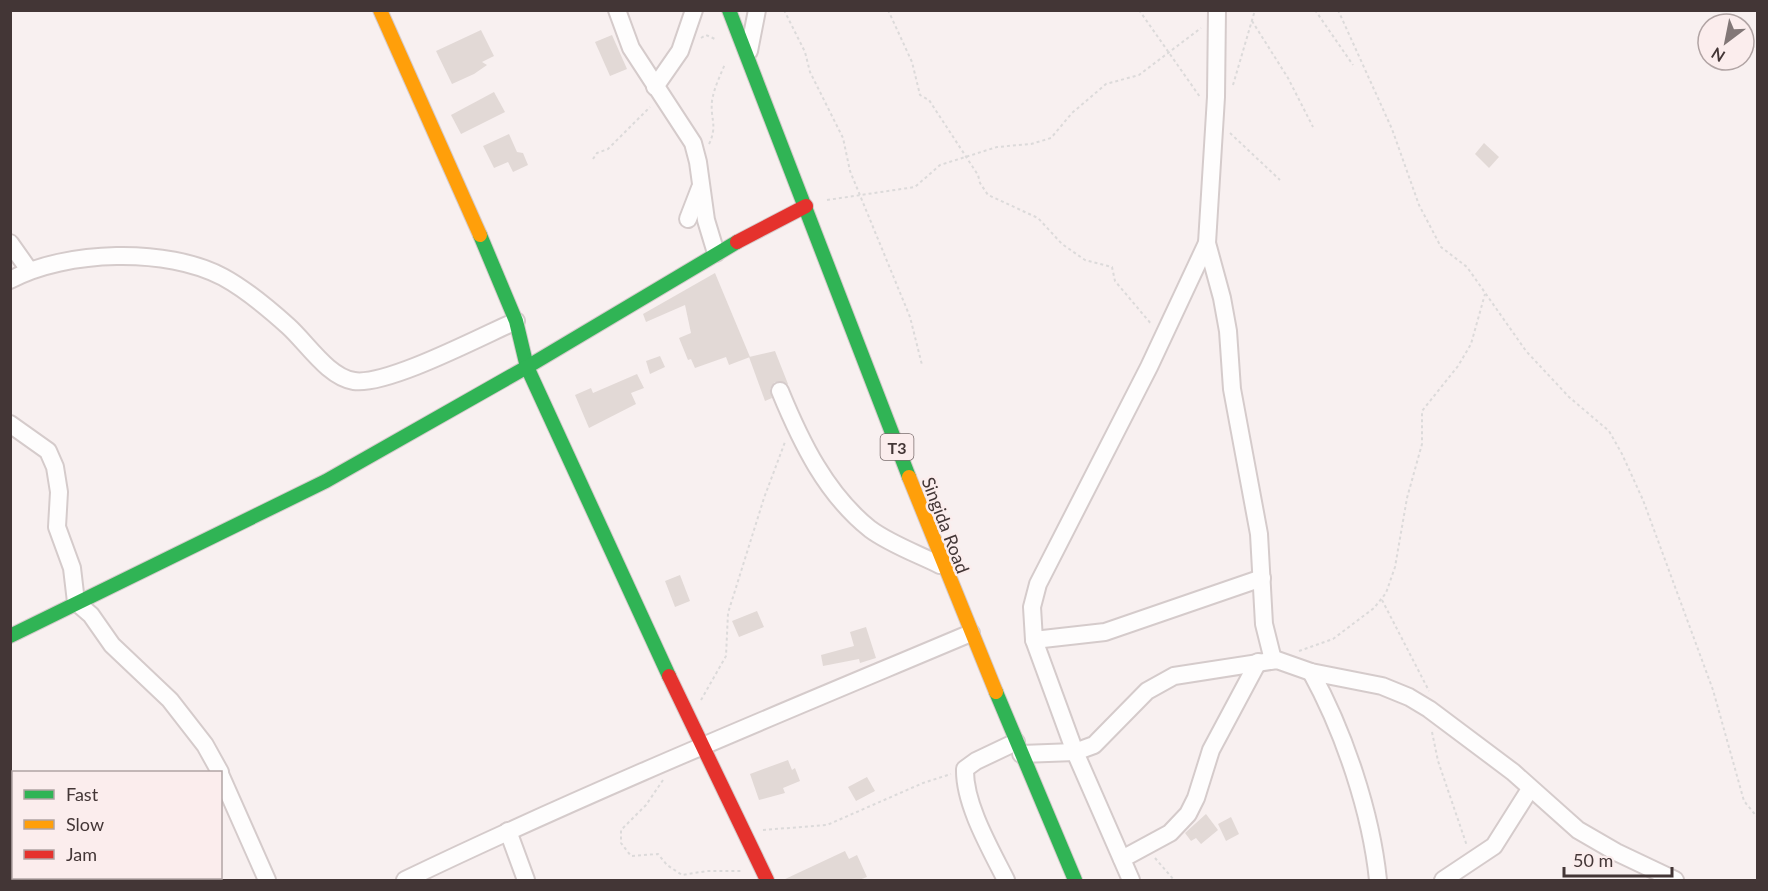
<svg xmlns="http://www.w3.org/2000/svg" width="1768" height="891" font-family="Lato,sans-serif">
  <rect width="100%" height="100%" fill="#f8f0f0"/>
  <g fill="#e2d9d6">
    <path d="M481 30 494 56 482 62 487 65 474 74 452 84 436 51Z"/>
    <path d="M612 35 627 69 610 76 595 42Z"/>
    <path d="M494 92 505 112 461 134 451 115Z"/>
    <path d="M509 134 517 152 523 153 528 165 513 172 508 162 494 168 483 146Z"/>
    <path d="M1484 143 1499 157 1489 168 1475 154Z"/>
    <path d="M715 273 750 357 729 365 726 357 695 368 691 359 688 360 679 338 691 333 685 305 646 322 643 314Z"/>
    <path d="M775 351 788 384 775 382 770 389 772 398 765 401 749 357Z"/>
    <path d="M660 356 665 367 650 374 646 361Z"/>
    <path d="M637 374 644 388 631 393 636 404 589 428 575 395 591 388 593 393Z"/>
    <path d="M680 575 690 601 675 607 665 581Z"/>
    <path d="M757 611 764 627 739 637 732 621Z"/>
    <path d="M866 627 876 658 860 663 859 659 823 666 821 655 854 646 850 632Z"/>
    <path d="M788 760 792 770 795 768 800 781 783 788 785 793 759 800 750 774Z"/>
    <path d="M867 777 875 791 856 801 848 787Z"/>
    <path d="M1206 814 1218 830 1201 844 1196 838 1191 841 1185 833Z"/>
    <path d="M1231 817 1239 834 1226 841 1218 824Z"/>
    <path d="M845 851 849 859 857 855 867 877 859 880H783Z"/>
  </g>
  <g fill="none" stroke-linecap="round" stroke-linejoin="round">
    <defs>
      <g id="street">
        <path d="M617 10 631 48 693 143 698 162 706 220 716 253"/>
        <path d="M1217 10 1216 97 1207 243 1222 298 1228 331 1232 389 1259 534 1264 624 1273 660"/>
        <path d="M749 51 757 10"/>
        <path d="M655 87 680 51 694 10"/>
        <path d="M688 219 700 188"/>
        <path d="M10 243 29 270"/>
        <path d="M10 280C66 250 167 247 223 277 247 290 268 308 288 326 307 343 328 377 354 381 387 386 482 336 516 321"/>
        <path d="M780 391C801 442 826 494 870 529 890 544 918 554 940 565"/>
        <path d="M10 424 48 451 55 467 59 492 57 527 72 568 76 602 91 615 112 645 170 700 205 745 220 772"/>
        <path d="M1034 640 1105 632 1262 578"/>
        <path d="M1311 672C1344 732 1371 812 1378 880"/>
        <path d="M1021 754 1075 752 1094 745 1147 691 1174 676 1277 660 1311 672 1382 686 1409 697 1429 709 1513 772 1578 830 1616 852 1675 880"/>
        <path d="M220 774 267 880"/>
        <path d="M508 831 526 880"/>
        <path d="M1122 859 1170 833 1188 814 1196 798 1211 750 1258 662"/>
        <path d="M405 880C590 791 781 713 971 633"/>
        <path d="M1006 880C991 850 964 804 965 769L976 761 1016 742"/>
        <path d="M1131 880 1075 752 1034 640 1032 607 1038 584 1149 367 1207 243"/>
        <path d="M1443 880 1494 846 1530 789"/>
      </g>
      <g id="fast">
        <path d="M729 10 909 477"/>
        <path d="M480 235 516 321 527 367 669 676"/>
        <path d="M10 636 326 481 527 367 737 242"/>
        <path d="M996 692 1075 880"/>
      </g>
      <g id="slow">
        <path d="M380 10 480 235"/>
        <path d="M909 477 996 692"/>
      </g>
      <g id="jam">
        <path d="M737 242 806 206"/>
        <path d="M669 676 767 880"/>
      </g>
    </defs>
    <use href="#street" stroke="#d5cbcb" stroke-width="20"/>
    <use href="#fast" stroke="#d5cbcb" stroke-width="16"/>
    <use href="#slow" stroke="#d5cbcb" stroke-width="16"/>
    <use href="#jam" stroke="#d5cbcb" stroke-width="16"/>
    <g stroke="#dcdada" stroke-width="2" stroke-dasharray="3 3" stroke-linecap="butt">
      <path d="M784 10 805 52 810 72 843 138 850 171 910 317 922 365"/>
      <path d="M888 10 912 62 920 95 929 100 978 175 980 183 988 195 1038 218 1062 244 1085 260 1112 267 1115 281 1152 325"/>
      <path d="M1139 10 1200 97"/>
      <path d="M1315 10 1353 65"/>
      <path d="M1338 10 1392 129 1419 205 1441 247 1467 267 1526 351 1569 397 1609 431 1622 454 1643 500 1713 690 1744 801 1758 818"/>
      <path d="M1252 21 1288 78 1313 127"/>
      <path d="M701 38 706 35 715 39"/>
      <path d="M1233 85 1255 10"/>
      <path d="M1230 133 1280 180"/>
      <path d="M709 144C718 125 710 119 712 101 714 88 720 76 725 64"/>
      <path d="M593 159 597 153 608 149 650 107"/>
      <path d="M827 200 915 187 940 165 997 147 1031 144 1051 138 1072 113 1106 84 1139 75 1201 28"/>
      <path d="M1382 600 1429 691"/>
      <path d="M1299 651 1333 639 1374 608 1386 593 1395 567 1407 498 1422 444V411L1458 366 1471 344 1485 294"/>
      <path d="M701 700 726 656 728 613 764 498 785 442"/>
      <path d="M1432 732 1438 761 1467 846"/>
      <path d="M663 780 646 805 621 830V843L631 856 658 854 667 865 682 875 707 871H741"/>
      <path d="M763 830 827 825 923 783 951 774"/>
      <path d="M1155 858 1174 880"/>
    </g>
    <use href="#street" stroke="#fefdfd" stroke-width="16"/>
    <use href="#fast" stroke="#30b455" stroke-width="14"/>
    <use href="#slow" stroke="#ff9f0a" stroke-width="14"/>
    <use href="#jam" stroke="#e5322d" stroke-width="14"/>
  </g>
  <g text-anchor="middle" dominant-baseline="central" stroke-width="5" stroke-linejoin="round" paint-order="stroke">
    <rect fill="#fbeded" stroke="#7a6d6d" stroke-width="1.5" x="880.5" y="434" width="33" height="26" rx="4.5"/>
    <g font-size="16" font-weight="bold" fill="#433636">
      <text x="897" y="447">T3</text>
    </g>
    <g font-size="18" fill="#433636" stroke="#fbeded">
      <text transform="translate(946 525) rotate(69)">Singida Road</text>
    </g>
  </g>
  <rect width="1768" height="891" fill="none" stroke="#433636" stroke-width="24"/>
  <rect x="12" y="771" width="210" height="108" fill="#fbeded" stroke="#b1a4a4" stroke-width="1.5"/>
  <rect x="24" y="790" width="30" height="9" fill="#30b455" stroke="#b1a4a4" stroke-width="1.5"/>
  <text x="66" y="801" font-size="18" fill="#433636">Fast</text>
  <rect x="24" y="820" width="30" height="9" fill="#ff9f0a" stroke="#b1a4a4" stroke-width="1.5"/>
  <text x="66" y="831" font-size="18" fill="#433636">Slow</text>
  <rect x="24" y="850" width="30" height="9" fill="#e5322d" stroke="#b1a4a4" stroke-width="1.5"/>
  <text x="66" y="861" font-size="18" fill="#433636">Jam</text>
  <g transform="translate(1726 42) rotate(212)"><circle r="28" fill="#fbeded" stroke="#b1a4a4" stroke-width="1.5"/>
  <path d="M0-4.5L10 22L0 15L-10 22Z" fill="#827777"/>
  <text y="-9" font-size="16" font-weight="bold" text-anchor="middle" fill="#433636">N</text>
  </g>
  <path d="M1564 867v9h108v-9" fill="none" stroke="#433636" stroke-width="3"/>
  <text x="1573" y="867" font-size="18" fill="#433636" stroke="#fbeded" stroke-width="4.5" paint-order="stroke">50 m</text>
</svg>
